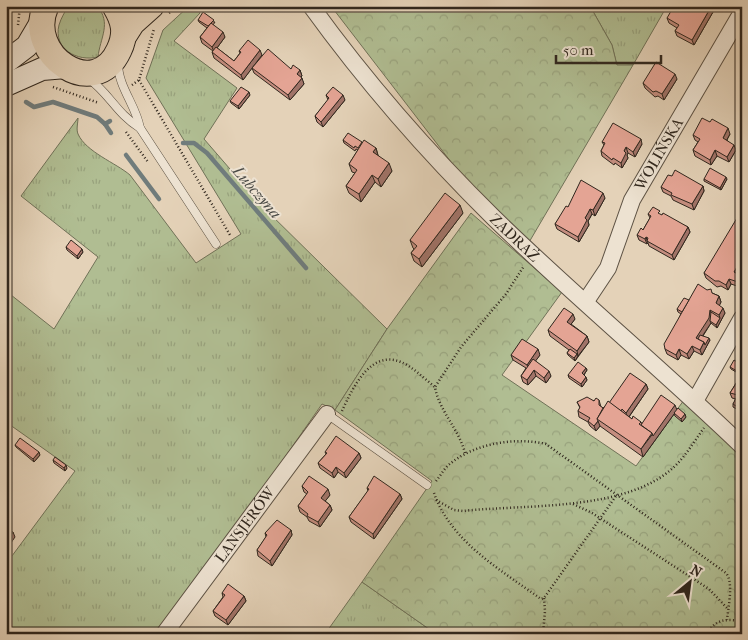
<svg xmlns="http://www.w3.org/2000/svg" width="748" height="640" font-family="'IM FELL French Canon',serif">
  <defs>
    <pattern id="grass-tufts" width="24" height="20" patternUnits="userSpaceOnUse" patternTransform="scale(1.25)"><rect width="24" height="20" fill="#b0bd92"/><path d="M3 7l-1-3M5 7V3M7 7l1-3M15 17l-1-3M17 17v-4M19 17l1-3" fill="none" stroke="#98a27d"/></pattern>
    <pattern id="forest-crowns" width="20" height="18" patternUnits="userSpaceOnUse" patternTransform="scale(1.25)"><rect width="20" height="18" fill="#b0bd92"/><path d="M2 6a3 3 0 1 1 6 0M12 15a3 3 0 1 1 6 0" fill="none" stroke="#98a27d"/></pattern>
  </defs>
  <rect width="100%" height="100%" fill="#e4d2b8"/>
  <filter id="stains"><feTurbulence type="fractalNoise" baseFrequency=".004" numOctaves="4"/><feColorMatrix values="0 0 0 0 .2 0 0 0 0 .09 0 0 0 0 .02 0 0 0 .5 -.17"/></filter>
  <radialGradient id="worn" r=".72"><stop offset=".6" stop-color="#630" stop-opacity="0"/><stop offset="1" stop-color="#630" stop-opacity=".3"/></radialGradient>
  <g fill="url(#grass-tufts)" stroke="#707258">
    <path d="M68 6H97C112 23 100 38 98 57 77 62 53 49 59 25 61 18 65 12 68 6Z"/>
    <path d="M189 6H197L200 13 174 41 237 88 204 139 262 206 387 329 335 410 322 404 209 566 157 634H20L6 625V564L75 471 6 422V291L54 329 98 257 21 196 78 118C78 123 76 129 78 134 86 152 116 163 130 175L196 263 241 234 146 78 163 30Z"/>
    <path d="M590 6H667L633 65 617 66 612 45Z"/>
    <path d="M362 582 436 634H325Z"/>
  </g>
  <g fill="url(#forest-crowns)" stroke="#707258">
    <path d="M331 6H590L612 45 617 65H633L528 244 471 188Z"/>
    <path d="M471 213 562 292 502 375 636 466 684 400 742 454V634H436L362 582 432 481 335 410 387 329Z"/>
  </g>
  <g fill="none" stroke-linecap="round" stroke-linejoin="round">
    <g stroke="#707c7c" stroke-width="4.5">
      <path d="M26 102 34 107 53 102 97 117 105 124 110 121"/>
      <path d="M105 124 111 133"/>
      <path d="M183 143H194L207 153 306 268"/>
      <path d="M126 155 159 199"/>
    </g>
    <defs>
      <g id="service">
        <path d="M118 63C118 87 136 105 140 128L216 244"/>
        <path d="M88 78C110 94 116 113 140 128"/>
        <path d="M327 414 427 485"/>
      </g>
      <g id="minor">
        <path id="s1" d="M311 6C366 82 427 152 494 218 574 296 661 368 742 446"/>
        <path id="s2" d="M586 301 608 268 632 200 742 12"/>
        <path d="M695 401 742 318"/>
        <path id="s3" d="M164 634 327 414"/>
      </g>
      <g id="secondary">
        <path d="M6 62 27 46 40 24"/>
        <path d="M6 85 42 69 66 67"/>
      </g>
      <g id="primary">
        <path d="M46 6C24 55 95 103 119 50 127 33 124 21 115 6"/>
        <path d="M125 34 132 23 151 6"/>
      </g>
    </defs>
    <use href="#service" stroke="#5d5244" stroke-width="9"/>
    <use href="#minor" stroke="#5d5244" stroke-width="18"/>
    <use href="#secondary" stroke="#30271e" stroke-width="24"/>
    <use href="#primary" stroke="#30271e" stroke-width="27"/>
    <g stroke="#30271e" stroke-width="2.5" stroke-dasharray="1 2.5" stroke-linecap="butt">
      <path d="M169 13 178 6"/>
      <path d="M18 25 20 6"/>
      <path d="M139 80 230 235"/>
      <path d="M132 85 139 80 154 29"/>
      <path d="M53 87 99 103"/>
      <path d="M126 132 148 162"/>
      <path d="M342 411C354 385 373 345 407 365 417 371 426 380 435 387"/>
      <path d="M465 453C459 429 439 411 435 387L461 347 506 294 524 266"/>
      <path d="M436 481C441 475 445 467 451 463 476 443 516 437 546 444L726 573C734 583 728 608 727 620"/>
      <path d="M434 493C451 542 501 570 541 599L544 598 616 496"/>
      <path d="M436 500 454 510 463 511C526 504 629 512 676 465 687 454 695 440 704 428"/>
      <path d="M573 504 592 513 709 589 727 608"/>
      <path d="M543 634 545 611 544 598"/>
      <path d="M707 634C716 619 724 619 742 621"/>
    </g>
    <use href="#service" stroke="#ede2d1" stroke-width="8"/>
    <use href="#minor" stroke="#ede2d1" stroke-width="16"/>
    <use href="#secondary" stroke="#ede2d1" stroke-width="22"/>
    <use href="#primary" stroke="#e4d2b8" stroke-width="25"/>
  </g>
  <g fill="#c48d7f" stroke="#30271e">
    <path d="M711 7 713 12 694 45 677 36 675 31 677 28 669 23 667 18Z"/>
    <path d="M198 20 215 22 213 25 225 37 217 48 234 61 240 53 239 51 262 55 253 67 291 69 300 70 302 76 301 77 304 84 290 100 254 73 252 68 243 80 214 58 212 52 213 51 202 43 200 37 207 28 199 22Z"/>
    <path d="M677 79 664 100 658 96 655 97 645 88 643 83Z"/>
    <path d="M250 95 239 109 231 103 230 101Z"/>
    <path d="M326 95 345 100 323 127 317 122 315 116 328 100Z"/>
    <path d="M730 134 727 140 736 150 729 162 717 156 711 165 695 156 693 150 698 142 695 140 693 135Z"/>
    <path d="M343 140 362 143 376 148 378 155 392 171 381 187 375 182 361 202 349 193 346 186 355 173 352 172 349 164 358 150 356 149 355 151 344 143Z"/>
    <path d="M602 142 642 144 635 157 628 153 627 155 628 158 622 168 615 163 614 165 602 156 601 151 604 145Z"/>
    <path d="M672 176 703 186 704 191 694 210 673 200 671 196 663 192 661 187Z"/>
    <path d="M704 179H727L721 190 704 181Z"/>
    <path d="M605 198 595 216 592 214 590 218 588 221 589 225 579 242 557 229 555 224 568 207Z"/>
    <path d="M463 213 422 267 414 261 411 253 414 249 413 248 410 240Z"/>
    <path d="M648 214 661 215 688 227 690 232 674 260 649 246 648 243 647 244 639 240 637 235 643 230 650 218Z"/>
    <path d="M742 220V267L741 268 740 287 731 284 728 290 721 286 717 287 706 278 704 273Z"/>
    <path d="M66 247 83 252 78 259 67 250Z"/>
    <path d="M712 293 719 296 721 302 719 305 725 313 717 328 711 323 703 336 710 340 702 355 694 351 689 359 681 355 678 360 667 354 665 349 681 314 678 312 677 309 689 300Z"/>
    <path d="M575 319 571 324 587 336 589 342 575 361 568 355 567 353 569 350 550 336 548 330Z"/>
    <path d="M511 355H540L535 361 551 376 546 383 536 376 528 385 523 382 521 376 526 368 513 360Z"/>
    <path d="M742 365V412L733 407V404L736 399 732 398 730 393 741 375 731 369 730 367Z"/>
    <path d="M586 368 587 370 584 375 587 380 582 387 569 378 568 375Z"/>
    <path d="M646 384 648 389 629 417 632 419 641 422 642 424 677 409 686 417 682 422 675 416 674 414 643 457 600 426 596 431 590 426 588 422 579 417 578 411 580 408 577 402 599 400 601 407 603 408 609 403Z"/>
    <path d="M15 445 40 455 34 462 16 447Z"/>
    <path d="M325 452 359 453 361 458 346 478 338 472 334 478 320 468 318 463 326 454Z"/>
    <path d="M53 460 67 468 65 471 54 463Z"/>
    <path d="M302 486 330 495 325 501 330 505 332 510 320 527 309 521 307 517 300 512 298 506 307 494 304 492Z"/>
    <path d="M367 488 400 494 402 499 374 539 351 522 349 517 368 491Z"/>
    <path d="M291 530 292 535 272 566 258 556 257 550 266 537 265 533Z"/>
    <path d="M222 593 244 596 246 601 228 625 215 616 213 611 223 597Z"/>
  </g>
  <g fill="#a07368" stroke="#30271e">
    <path d="M711 7 713 12 694 45 692 40Z"/>
    <path d="M223 32 225 37 214 52 212 47Z"/>
    <path d="M260 50 262 55 243 80 241 75Z"/>
    <path d="M300 70 302 76 299 79 297 74Z"/>
    <path d="M675 74 677 79 664 100 662 94Z"/>
    <path d="M302 78 304 84 290 100 288 95Z"/>
    <path d="M249 92 250 95 239 109 238 106Z"/>
    <path d="M343 95 345 100 323 127 321 122Z"/>
    <path d="M728 128 730 134 725 143 723 138Z"/>
    <path d="M641 139 642 144 635 157 633 152Z"/>
    <path d="M734 145 736 150 729 162 727 157Z"/>
    <path d="M626 147 628 153 627 155 628 158 622 168 621 163 624 151Z"/>
    <path d="M376 148 378 156 373 152Z"/>
    <path d="M715 150 717 156 711 165 710 160Z"/>
    <path d="M389 163 392 171 381 187 378 179Z"/>
    <path d="M372 175 375 182 361 202 359 194Z"/>
    <path d="M726 177 727 179 721 190 720 188Z"/>
    <path d="M703 186 704 191 694 210 692 204Z"/>
    <path d="M603 193 605 198 595 216 593 210Z"/>
    <path d="M460 205 463 213 422 267 419 259Z"/>
    <path d="M590 209 592 214 588 221 589 225 579 242 578 237 585 218Z"/>
    <path d="M688 227 690 232 674 260 672 255Z"/>
    <path d="M646 237 648 243 647 244 645 239Z"/>
    <path d="M82 249 83 252 78 259 77 256Z"/>
    <path d="M742 258V267L737 275 734 272Z"/>
    <path d="M741 276 742 284 740 287 738 282Z"/>
    <path d="M729 279 731 284 728 290 726 285Z"/>
    <path d="M719 296 721 302 718 309 716 303Z"/>
    <path d="M723 308 725 313 717 328 716 325 720 318 719 315Z"/>
    <path d="M710 310 712 315 710 321 711 323 699 341 696 338Z"/>
    <path d="M573 314 575 319 569 327 567 322Z"/>
    <path d="M587 336 589 342 578 356 577 351Z"/>
    <path d="M709 338 710 340 702 355 700 350 704 342Z"/>
    <path d="M692 346 694 351 689 359 687 354Z"/>
    <path d="M538 349 540 355 529 370 527 365Z"/>
    <path d="M679 349 681 355 678 360 676 355Z"/>
    <path d="M577 354 578 356 575 361 574 358Z"/>
    <path d="M586 368 587 370 583 376 582 373Z"/>
    <path d="M534 370 536 376 528 385 527 380Z"/>
    <path d="M549 371 551 376 546 383 544 378Z"/>
    <path d="M586 377 587 380 582 387 581 384Z"/>
    <path d="M646 384 648 389 628 418 626 413Z"/>
    <path d="M675 405 677 410 643 457 641 449Z"/>
    <path d="M685 414 686 417 682 422 681 419Z"/>
    <path d="M598 421 600 426 596 431 594 426Z"/>
    <path d="M39 452 40 455 34 462 33 459Z"/>
    <path d="M359 453 361 458 346 478 344 473Z"/>
    <path d="M66 465 67 468 65 471 64 468Z"/>
    <path d="M336 467 338 472 334 478 332 473Z"/>
    <path d="M328 489 330 495 323 504 321 498Z"/>
    <path d="M400 494 402 499 374 539 373 534Z"/>
    <path d="M330 505 332 510 320 527 318 522Z"/>
    <path d="M291 530 292 535 272 566 270 561Z"/>
    <path d="M13 532 15 537 6 550V542Z"/>
    <path d="M244 596 246 601 228 625 226 620Z"/>
  </g>
  <g fill="#e4a494" stroke="#30271e">
    <path d="M674 6H684L693 11 696 6 711 7 692 40 675 31 679 25 667 18Z"/>
    <path d="M203 12 214 20 208 26 198 20Z"/>
    <path d="M211 23 223 32 212 47 200 37Z"/>
    <path d="M248 40 260 50 241 75 212 52 216 47 234 61 241 52 239 51Z"/>
    <path d="M268 49 291 69 293 65 300 70 297 74 302 78 288 95 252 68Z"/>
    <path d="M656 62 675 74 662 94 656 91 653 92 643 83Z"/>
    <path d="M241 87 249 92 238 106 230 101Z"/>
    <path d="M333 87 343 95 321 122 315 116 329 98 326 95Z"/>
    <path d="M702 118 710 122 712 119 728 128 723 138 734 145 727 157 715 150 710 160 693 150 700 139 693 135Z"/>
    <path d="M613 123 641 139 633 152 626 147 624 151 626 153 621 163 613 158 612 160 601 151 605 143 602 142Z"/>
    <path d="M348 133 362 142 358 148 355 146 354 148 343 140Z"/>
    <path d="M364 140 376 148 373 152 389 163 378 179 372 175 359 194 346 186 357 170 349 164Z"/>
    <path d="M710 168 726 177 720 188 704 179Z"/>
    <path d="M675 170 703 186 692 204 671 195 672 193 661 187 668 175 672 176Z"/>
    <path d="M581 180 603 193 593 210 590 209 588 213 585 218 587 220 578 237 555 224 566 206 568 207Z"/>
    <path d="M445 193 460 205 419 259 411 253 417 246 410 240Z"/>
    <path d="M653 207 660 211 658 213 662 215 663 213 688 227 672 255 647 241 648 238 646 237 645 239 637 235 641 228 643 230 651 216 648 214Z"/>
    <path d="M737 218 742 220V258L734 272 741 276 738 282 729 279 726 285 719 281H715L704 273Z"/>
    <path d="M71 240 82 249 77 256 66 247Z"/>
    <path d="M739 267 742 269V277L741 276 736 273Z"/>
    <path d="M698 284 707 290 711 289 712 293 719 296 716 303 723 308 719 315 710 310 709 318 696 338 704 342 700 350 692 346 687 354 679 349 676 355 665 349 664 344Z"/>
    <path d="M684 298 689 300 682 312 677 309Z"/>
    <path d="M564 308 573 314 567 322 587 336 577 351 548 330Z"/>
    <path d="M711 312 720 318 716 325 710 321Z"/>
    <path d="M700 335 709 338 705 345 704 342 698 339Z"/>
    <path d="M522 339 538 349 527 365 511 355Z"/>
    <path d="M570 349 577 354 574 358 567 353Z"/>
    <path d="M533 359 549 371 544 378 534 370 527 380 521 376Z"/>
    <path d="M734 360 742 365V374L730 367Z"/>
    <path d="M578 362 586 368 582 373 586 377 581 384 568 375Z"/>
    <path d="M630 373 646 384 626 413 622 409 621 411 609 403Z"/>
    <path d="M742 374V396L730 393Z"/>
    <path d="M661 395 675 405 653 436 652 433 641 425Z"/>
    <path d="M587 397 594 401 596 398 599 400V405L603 408 597 419 598 421 594 426 588 421 590 418 578 411 580 407 577 402Z"/>
    <path d="M736 398H742V410L733 404Z"/>
    <path d="M608 401 632 419 633 416 641 422 639 424 652 433 641 449 597 419Z"/>
    <path d="M678 408 685 414 681 419 674 413Z"/>
    <path d="M336 436 359 453 344 473 336 467 332 473 318 463 327 453 325 452Z"/>
    <path d="M20 438 39 452 33 459 15 445Z"/>
    <path d="M55 457 66 465 64 468 53 460Z"/>
    <path d="M309 476 328 489 321 498 330 505 318 522 307 516 308 514 298 506 308 492 302 486Z"/>
    <path d="M374 476 400 494 373 534 349 517 369 489 367 488Z"/>
    <path d="M277 520 291 530 270 561 257 550 267 535 265 533Z"/>
    <path d="M6 527 13 532 6 542Z"/>
    <path d="M228 584 244 596 226 620 213 611 225 595 222 593Z"/>
  </g>
  <g text-anchor="middle" dominant-baseline="central" stroke-width="4" stroke-linejoin="round" paint-order="stroke">
    <g font-size="15" fill="#30271e" stroke="#ede2d1">
      <text stroke="none"><textPath href="#s2" startOffset="165">WOLIŃSKA</textPath></text>
      <text stroke="none"><textPath href="#s1" startOffset="309">ZADRAŻ</textPath></text>
      <text stroke="none"><textPath href="#s3" startOffset="136">LANSJERÓW</textPath></text>
    </g>
    <g font-size="16" font-style="italic" fill="#4a4a45" stroke="#ede2d1">
      <text transform="translate(257 192) rotate(49)">Lubczyna</text>
    </g>
  </g>
  <rect width="748" height="640" fill="none" stroke="#e4d2b8" stroke-width="25"/>
  <rect x="8" y="8" width="733" height="625" fill="none" stroke="#30271e" stroke-width="2.5"/>
  <rect x="12" y="12" width="723" height="615" fill="none" stroke="#30271e"/>
  <g transform="translate(690 582) rotate(29)" stroke="#ede2d1" stroke-width="4" paint-order="stroke">
  <path d="M0-4L9 19L0 12L-9 19Z" fill="#30271e"/>
  <text y="-8" font-size="14" font-weight="bold" text-anchor="middle" fill="#30271e">N</text>
  </g>
  <path d="M556 55v8h105v-8" fill="none" stroke="#30271e" stroke-width="2.5"/>
  <text x="563" y="55" font-size="15" fill="#30271e" stroke="#ede2d1" stroke-width="4" paint-order="stroke">50 m</text>
  <rect width="100%" height="100%" filter="url(#stains)"/>
  <rect width="100%" height="100%" fill="url(#worn)"/>
</svg>
